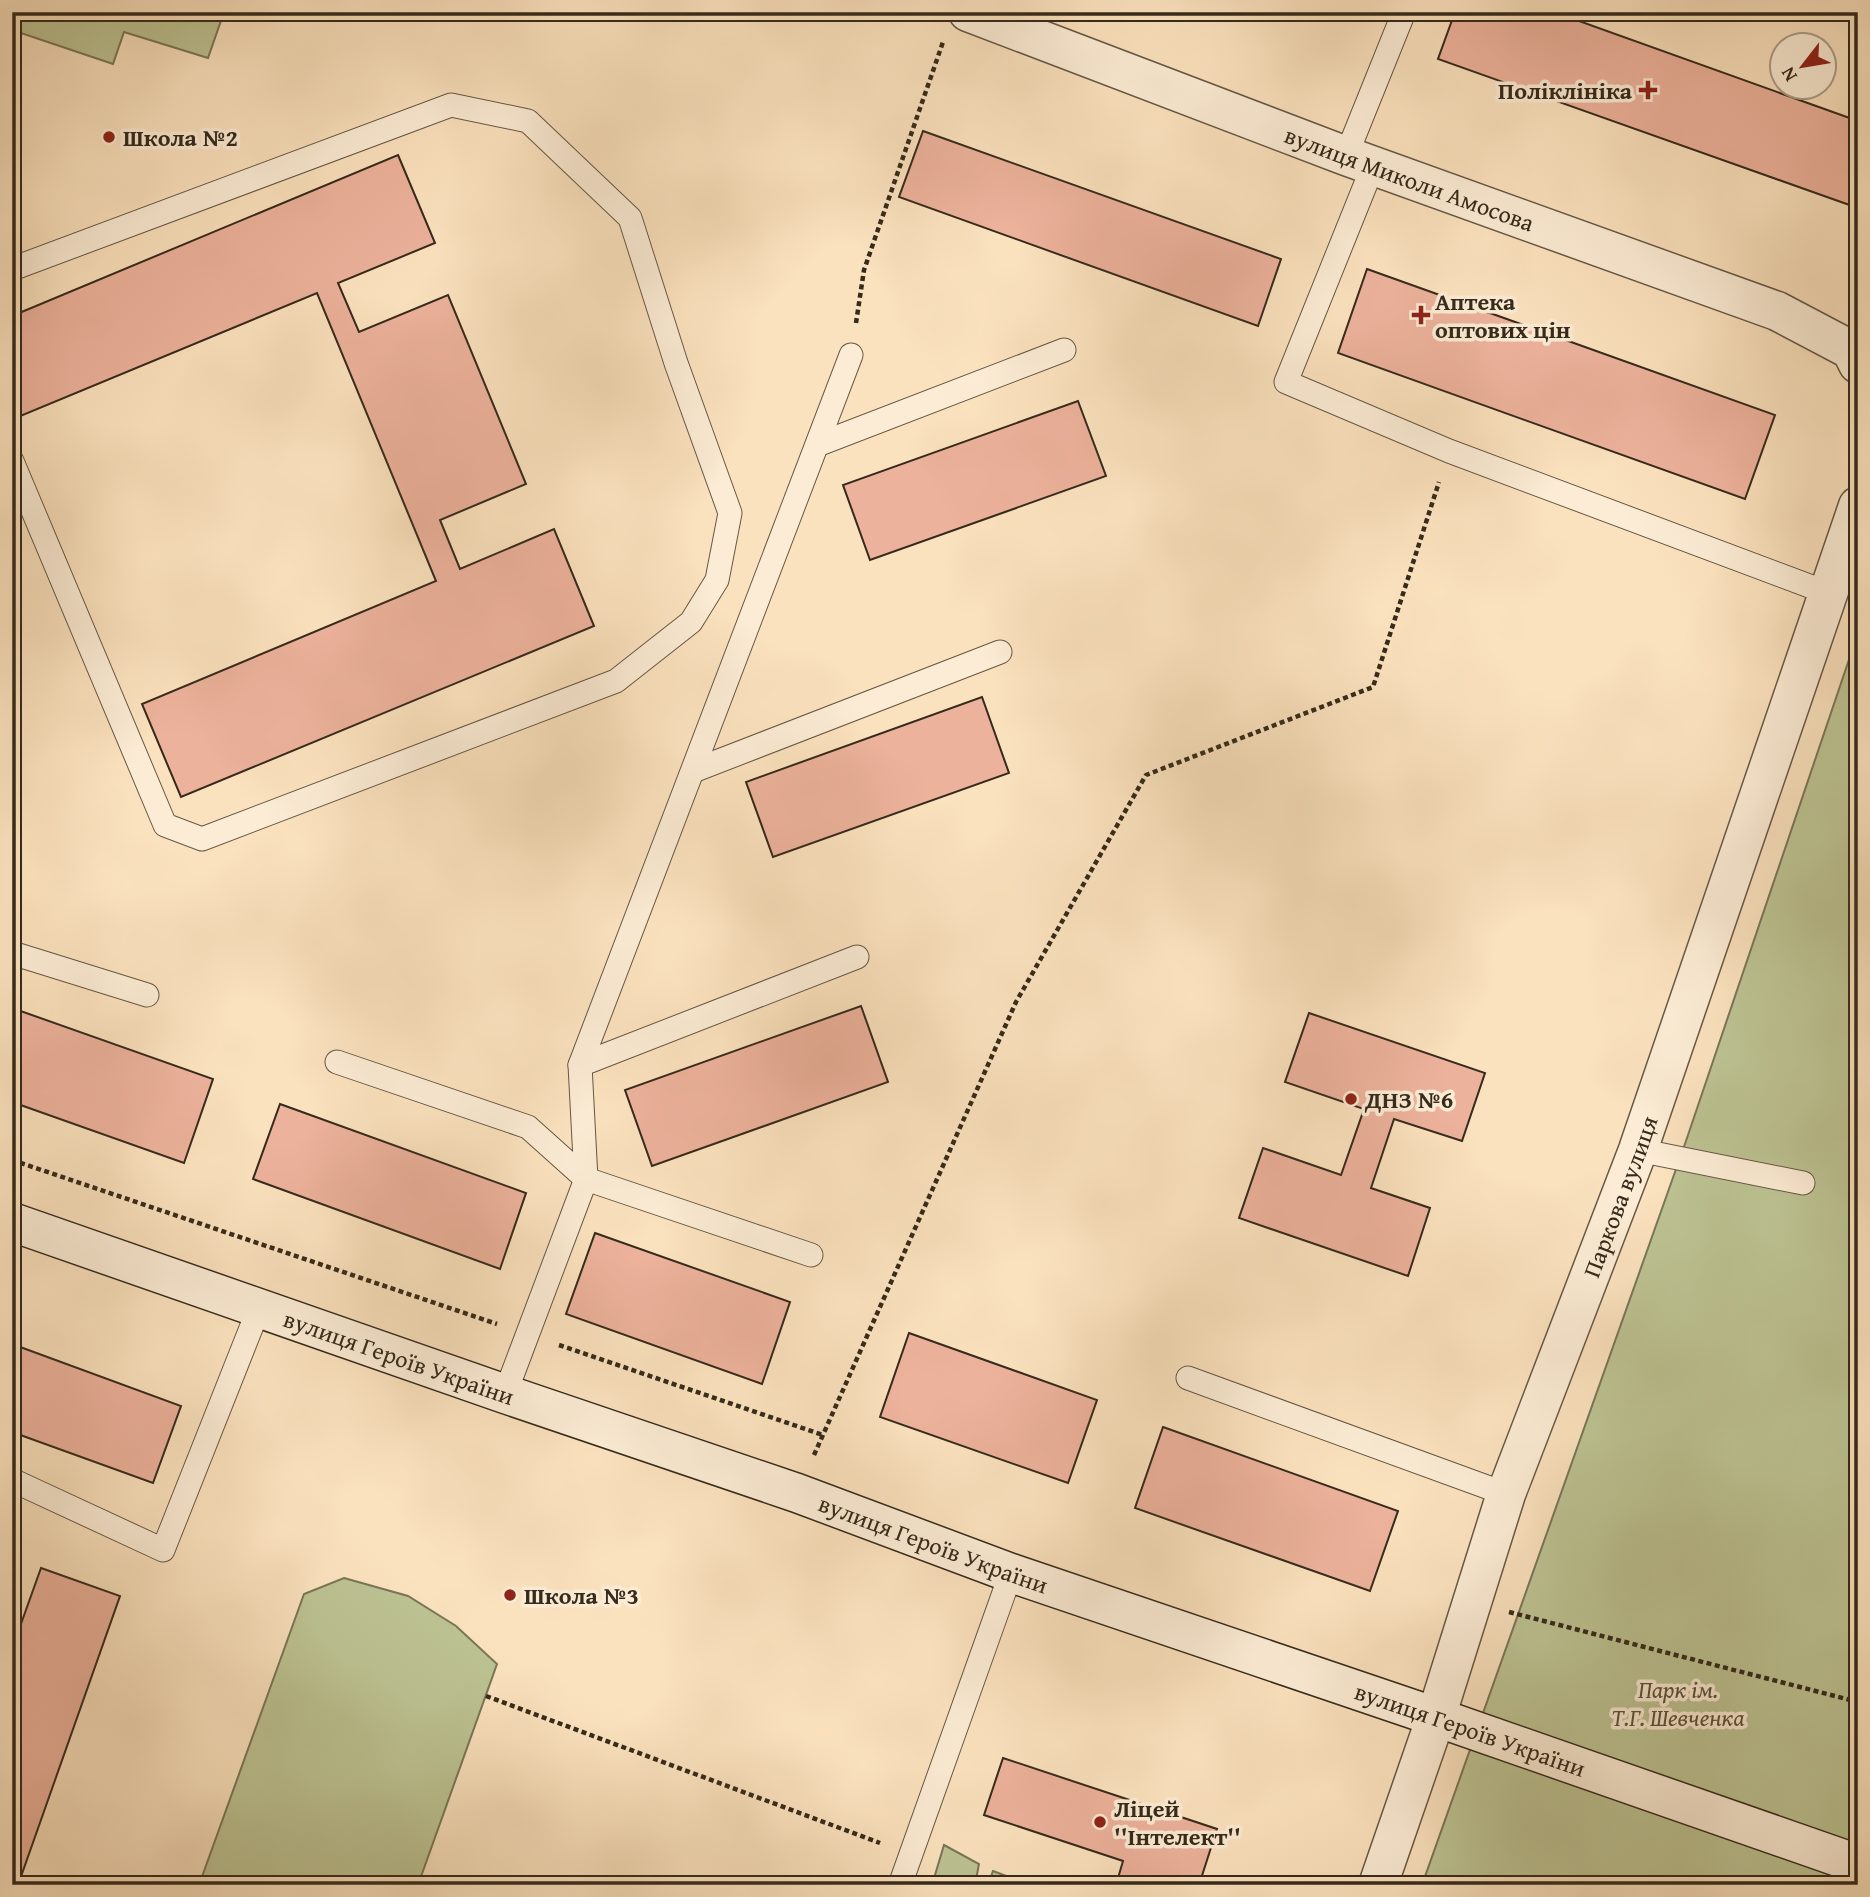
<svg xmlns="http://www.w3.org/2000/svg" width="1870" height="1897" font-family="'Gentium Book Plus',serif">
  <rect width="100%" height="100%" fill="#fbe2be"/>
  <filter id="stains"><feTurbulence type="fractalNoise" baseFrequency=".00286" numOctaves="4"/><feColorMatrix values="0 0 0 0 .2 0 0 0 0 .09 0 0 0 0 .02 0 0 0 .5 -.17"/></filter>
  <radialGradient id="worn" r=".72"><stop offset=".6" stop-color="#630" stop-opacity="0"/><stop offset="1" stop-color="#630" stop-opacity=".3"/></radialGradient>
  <g fill="#bdc393" stroke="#797657" stroke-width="2">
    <path d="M12 12H224L208 58 124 32 113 64 12 30Z"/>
    <path d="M1858 633V1885H1422L1686 1141Z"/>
    <path d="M344 1578 408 1596 456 1626 497 1664 418 1885H199L304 1594Z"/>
    <path d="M944 1845 979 1864 975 1885H932Z"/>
    <path d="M993 1871 1031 1885H988Z"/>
  </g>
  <g fill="#edb29c" stroke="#352a1b" stroke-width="2">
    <path d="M1455 12H1554L1858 121V208L1438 59Z"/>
    <path d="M923 131 1281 259 1258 326 899 197Z"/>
    <path d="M398 155 435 243 338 283 359 332 448 295 526 484 440 520 460 569 554 529 594 626 181 797 142 704 436 581 317 293 18 417 12 403V316Z"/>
    <path d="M1367 269 1775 415 1745 499 1338 353Z"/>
    <path d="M1078 401 1106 476 870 560 843 485Z"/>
    <path d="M982 697 1009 773 773 857 746 782Z"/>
    <path d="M861 1006 888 1082 652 1166 625 1090Z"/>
    <path d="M12 1008 213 1079 184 1163 12 1102Z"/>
    <path d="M1309 1013 1485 1073 1462 1141 1394 1119 1371 1188 1430 1208 1408 1276 1239 1218 1263 1148 1341 1175 1364 1109 1285 1082Z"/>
    <path d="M280 1104 526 1193 500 1269 253 1179Z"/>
    <path d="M595 1233 790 1302 762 1384 566 1314Z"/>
    <path d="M909 1333 1097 1400 1068 1483 880 1417Z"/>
    <path d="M12 1344 181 1406 153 1483 12 1432Z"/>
    <path d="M1163 1427 1398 1511 1370 1591 1135 1508Z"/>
    <path d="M41 1568 120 1596 18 1885H12V1649Z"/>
    <path d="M1003 1758 1217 1829 1199 1885H1116L1123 1861 984 1815Z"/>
  </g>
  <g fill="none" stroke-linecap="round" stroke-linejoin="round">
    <defs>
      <g id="service">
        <path d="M1346 156 1404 12"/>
        <path d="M1373 166 1286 382 1449 451 1828 593"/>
        <path d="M12 269 451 105 528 121 630 218 676 363 730 513 717 580 691 622 616 681 202 839 165 825 12 461"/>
        <path d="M817 445 1064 350"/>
        <path d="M693 771 1000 652"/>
        <path d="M12 953 147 995"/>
        <path d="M337 1062 528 1127 586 1179 811 1255"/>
        <path d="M580 1065 857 957"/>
        <path d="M1638 1150 1803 1183"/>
        <path d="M1188 1378 1506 1494"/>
        <path d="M505 1394 586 1179 580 1065 851 355"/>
        <path d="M12 1480 163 1550 259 1308"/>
        <path d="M900 1885 1011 1573"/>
      </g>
      <g id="minor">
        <path id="s1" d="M968 12 1346 156 1777 311 1851 350 1858 364"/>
        <path id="s2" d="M1378 1885 1436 1717 1506 1494 1638 1150 1858 506"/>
      </g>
      <g id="secondary">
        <path id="s3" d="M12 1222 505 1394 797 1493 1011 1573 1436 1717 1858 1864"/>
      </g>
    </defs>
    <use href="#service" stroke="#665844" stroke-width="25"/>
    <use href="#minor" stroke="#665844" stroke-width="41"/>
    <use href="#secondary" stroke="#352a1b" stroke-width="41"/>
    <g stroke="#352a1b" stroke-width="4.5" stroke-dasharray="5 3.5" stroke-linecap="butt">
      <path d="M856 323 864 270 943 42"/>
      <path d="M12 1160 497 1324"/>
      <path d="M559 1345 823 1435"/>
      <path d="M814 1455 1016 1002 1146 775 1373 687 1439 482"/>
      <path d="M1509 1612 1858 1702"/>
      <path d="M486 1696 880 1843"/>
    </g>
    <use href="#service" stroke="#fcecd5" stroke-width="23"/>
    <use href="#minor" stroke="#fcecd5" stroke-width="38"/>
    <use href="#secondary" stroke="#fcecd5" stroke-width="38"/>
  </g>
  <g fill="#8f2418" stroke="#fcecd5" stroke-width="2.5">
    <path d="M1644.5 79.5h7v7h7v7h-7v7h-7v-7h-7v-7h7z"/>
    <circle cx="109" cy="137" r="7"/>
    <path d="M1417.5 304.5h7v7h7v7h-7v7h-7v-7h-7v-7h7z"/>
    <circle cx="1351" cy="1099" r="7"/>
    <circle cx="510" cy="1595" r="7"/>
    <circle cx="1100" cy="1822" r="7"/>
  </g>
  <g text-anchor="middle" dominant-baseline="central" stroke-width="7" stroke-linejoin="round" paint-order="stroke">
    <g font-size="24" font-weight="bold" fill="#352a1b" stroke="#fcecd5" text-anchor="start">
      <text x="1632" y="90" text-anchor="end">Поліклініка</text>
      <text x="123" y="137">Школа №2</text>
      <text x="1435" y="301">Аптека<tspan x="1435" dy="28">оптових цін</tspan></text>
      <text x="1365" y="1099">ДНЗ №6</text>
      <text x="524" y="1595">Школа №3</text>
      <text x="1114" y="1808">Ліцей<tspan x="1114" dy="28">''Інтелект''</tspan></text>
    </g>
    <g font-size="24" fill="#352a1b" stroke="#fcecd5">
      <text stroke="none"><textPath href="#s1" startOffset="472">вулиця Миколи Амосова</textPath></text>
      <text stroke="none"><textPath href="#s2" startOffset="730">Паркова вулиця</textPath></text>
      <text stroke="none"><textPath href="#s3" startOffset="410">вулиця Героїв України</textPath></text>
      <text stroke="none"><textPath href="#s3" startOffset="976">вулиця Героїв України</textPath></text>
      <text stroke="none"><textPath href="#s3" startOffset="1544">вулиця Героїв України</textPath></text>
    </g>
    <g font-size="24" font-style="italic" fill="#575039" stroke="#fcecd5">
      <text x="1678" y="1689">Парк ім.<tspan x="1678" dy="28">Т.Г. Шевченка</tspan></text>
    </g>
  </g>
  <rect width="1870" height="1897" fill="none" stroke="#fbe2be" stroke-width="42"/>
  <rect x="14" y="14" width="1842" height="1869" fill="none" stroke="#352a1b" stroke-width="3.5"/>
  <rect x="21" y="21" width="1828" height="1855" fill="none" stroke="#352a1b" stroke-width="2"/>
  <g transform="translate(1803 66) rotate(239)"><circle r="33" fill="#fcecd5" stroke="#ac9e8b" stroke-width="2"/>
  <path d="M0-5L12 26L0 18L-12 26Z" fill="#8f2418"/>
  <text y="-10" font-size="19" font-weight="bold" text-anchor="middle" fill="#352a1b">N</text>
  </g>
  <rect width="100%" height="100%" filter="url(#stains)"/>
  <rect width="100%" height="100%" fill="url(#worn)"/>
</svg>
